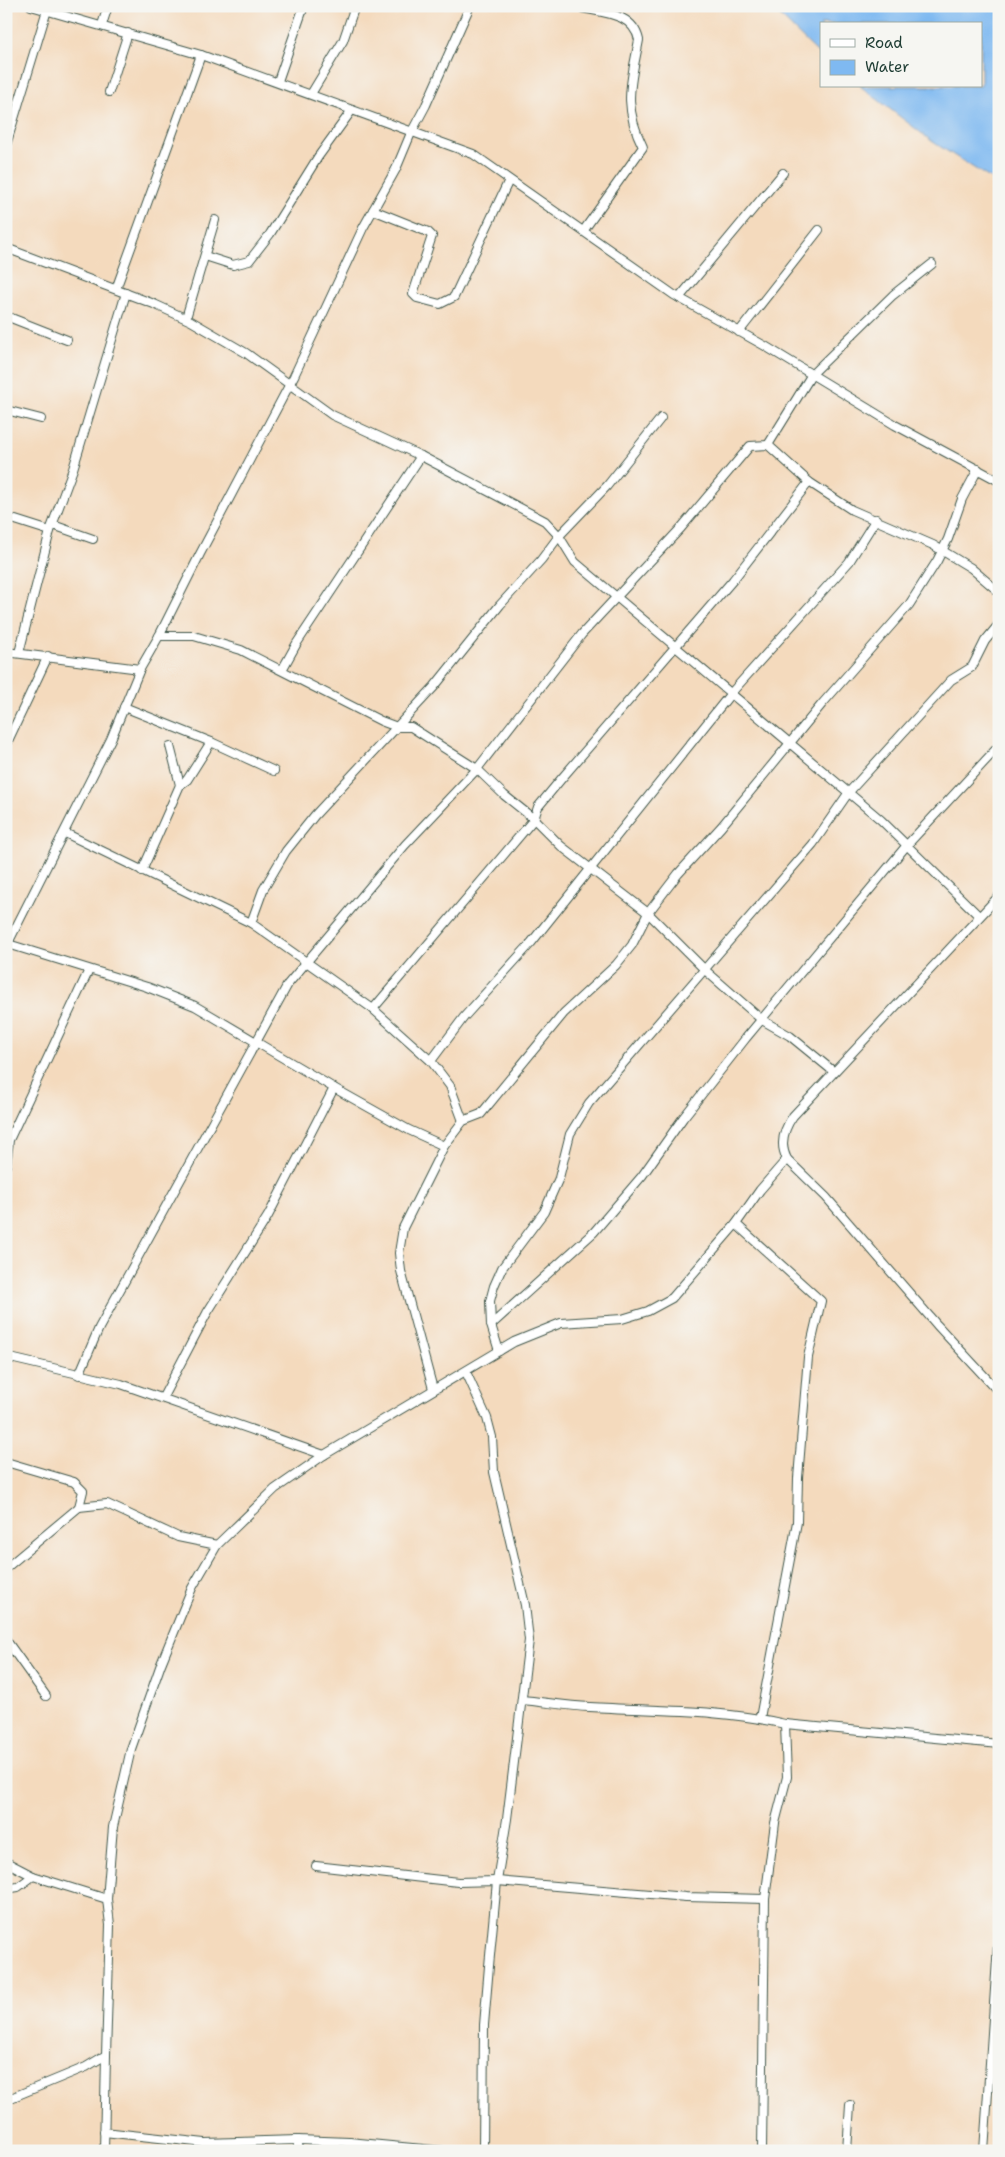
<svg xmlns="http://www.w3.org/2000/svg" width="1005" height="2157" font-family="'Shantell Sans',sans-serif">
  <rect width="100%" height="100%" fill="#f6f6f2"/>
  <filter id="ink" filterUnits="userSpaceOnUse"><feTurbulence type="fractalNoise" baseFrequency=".02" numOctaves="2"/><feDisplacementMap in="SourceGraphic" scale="10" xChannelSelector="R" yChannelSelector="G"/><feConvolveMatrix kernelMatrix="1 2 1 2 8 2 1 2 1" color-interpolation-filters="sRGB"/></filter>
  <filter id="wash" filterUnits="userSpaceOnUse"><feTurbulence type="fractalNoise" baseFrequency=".0096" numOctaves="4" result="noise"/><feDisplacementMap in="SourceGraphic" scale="20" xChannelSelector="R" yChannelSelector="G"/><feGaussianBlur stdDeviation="1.12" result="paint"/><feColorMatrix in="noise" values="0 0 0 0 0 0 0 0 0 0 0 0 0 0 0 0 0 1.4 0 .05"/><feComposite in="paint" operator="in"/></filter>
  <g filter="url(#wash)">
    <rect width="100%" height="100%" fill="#f4dabd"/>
    <path fill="#7fb9f1" stroke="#4f7b92" d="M770 6H994L999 10V184L933 142 860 86H981V24H821V56Z"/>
  </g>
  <g filter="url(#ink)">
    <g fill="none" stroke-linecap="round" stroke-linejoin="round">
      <defs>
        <g id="minor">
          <path d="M31 6 201 55 473 154 674 295 765 346 895 425 999 481"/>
          <path d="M582 8C604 13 633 13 639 40 631 83 622 105 643 147L584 230"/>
          <path d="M102 25 108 6"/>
          <path d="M278 81 304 6"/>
          <path d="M109 92 128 33"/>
          <path d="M311 94 343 41 355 6"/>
          <path d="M6 145 47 10"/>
          <path d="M373 210 428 232 432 236 413 294 417 298 440 304 454 297 509 180"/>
          <path d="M6 248 154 304 191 321 246 353 332 415 421 456 545 521 559 536 575 562 881 820 979 916"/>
          <path d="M205 256 233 265 249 261 270 234 318 157 352 110"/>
          <path d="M932 264 893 295 812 374 768 445 809 482 852 510 933 545 971 568 999 592"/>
          <path d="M116 289 201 55"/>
          <path d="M679 298 783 173"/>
          <path d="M6 316 67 340"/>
          <path d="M186 318 215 220"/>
          <path d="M739 332 819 230"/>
          <path d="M6 410 41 419"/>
          <path d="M6 517 50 531"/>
          <path d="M53 525 93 539"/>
          <path d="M159 636H194L241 650 381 721 397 727H411L477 769 504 795 534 819 561 846 648 913 705 970 762 1020 790 1036 833 1071"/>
          <path d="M6 652 140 669"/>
          <path d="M19 653 50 531 73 469 126 293"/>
          <path d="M282 670 297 643 421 456"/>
          <path d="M124 707 211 742 274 771"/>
          <path d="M6 745 48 656"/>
          <path d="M180 785 187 780 211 742"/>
          <path d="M65 833 251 923 373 1009 431 1061 450 1086 463 1121"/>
          <path d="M142 871 180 785 170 746"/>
          <path d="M999 896 793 1116C784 1129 779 1144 787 1159L826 1197 937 1325 999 1392"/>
          <path d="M251 923 263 890 286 851 315 815 434 687 500 605 541 560 559 536 607 486 661 418"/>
          <path d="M8 944 147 987 195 1006 334 1088 409 1130 444 1146"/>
          <path d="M6 947 111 739 140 669 159 636 200 554 294 376 363 228 396 169 411 133 426 105 470 6"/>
          <path d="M373 1009 534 819 538 807 562 778 733 580 809 482"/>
          <path d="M431 1061 464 1017 531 943 732 692 849 562 876 519"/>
          <path d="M6 1166 9 1140 89 970"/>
          <path d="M736 1224 821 1301 808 1357 798 1478 797 1522 760 1718"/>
          <path d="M491 1325 594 1232 642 1176 683 1118 746 1038 907 845 999 746"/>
          <path d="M499 1351 491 1325 490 1301 494 1286 502 1268 544 1212 559 1178 570 1134 589 1103 813 844 849 792 951 680 972 667 985 641 999 624"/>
          <path d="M6 1357 121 1384 324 1455"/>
          <path d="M466 1372 487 1418 492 1437 494 1472 525 1605 529 1640 507 1819 497 1881 489 1966 484 2025 483 2151"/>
          <path d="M79 1375 99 1328 288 984 405 845 477 769 582 634 681 528 750 446 768 445"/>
          <path d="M433 1389 401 1271 399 1253 403 1228 444 1146 463 1121 481 1114 564 1013 616 965 632 945 648 913 678 874 721 827 822 704 909 605 937 561 948 539 962 499 978 469"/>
          <path d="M163 1397 207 1313 268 1216 334 1088"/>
          <path d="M6 1462 74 1482 83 1491 79 1507 107 1504 178 1537 217 1545"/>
          <path d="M6 1568 79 1507"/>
          <path d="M6 1640 46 1696"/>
          <path d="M522 1700C544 1702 567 1706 590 1707 655 1711 721 1709 785 1724L999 1744"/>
          <path d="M6 1862 33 1876"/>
          <path d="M316 1866 458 1882 497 1881 686 1897 765 1899"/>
          <path d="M6 1889 18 1887 33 1876 107 1899"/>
          <path d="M6 2100 86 2067 106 2055 110 1925 107 1899 113 1827 131 1749 161 1664 192 1588 217 1545 275 1489 324 1455 514 1342 561 1323 622 1319 648 1311 672 1298 736 1224 760 1190 787 1159"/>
          <path d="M104 2132 205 2143 298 2140 349 2142"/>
          <path d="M104 2151 106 2055"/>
          <path d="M298 2151V2140"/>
          <path d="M348 2151 349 2142 444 2151"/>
          <path d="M762 2151 765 1899 775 1823 787 1777 785 1724"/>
          <path d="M847 2151 850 2105"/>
          <path d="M984 2151 999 1930"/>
        </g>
      </defs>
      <use href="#minor" stroke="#3f5549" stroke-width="10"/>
      <use href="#minor" stroke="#fff" stroke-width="8"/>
    </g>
  </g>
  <rect width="1005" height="2157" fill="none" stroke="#f6f6f2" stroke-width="25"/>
  <rect x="820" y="22" width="162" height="65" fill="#f6f6f2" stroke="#a0aca6"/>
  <rect x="830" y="39" width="25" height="8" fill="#ffffff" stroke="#a0aca6"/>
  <text x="865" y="48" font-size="15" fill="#1f3d34">Road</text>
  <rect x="830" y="60" width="25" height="15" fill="#7fb9f1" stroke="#a0aca6"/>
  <text x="865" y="72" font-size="15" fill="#1f3d34">Water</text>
</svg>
